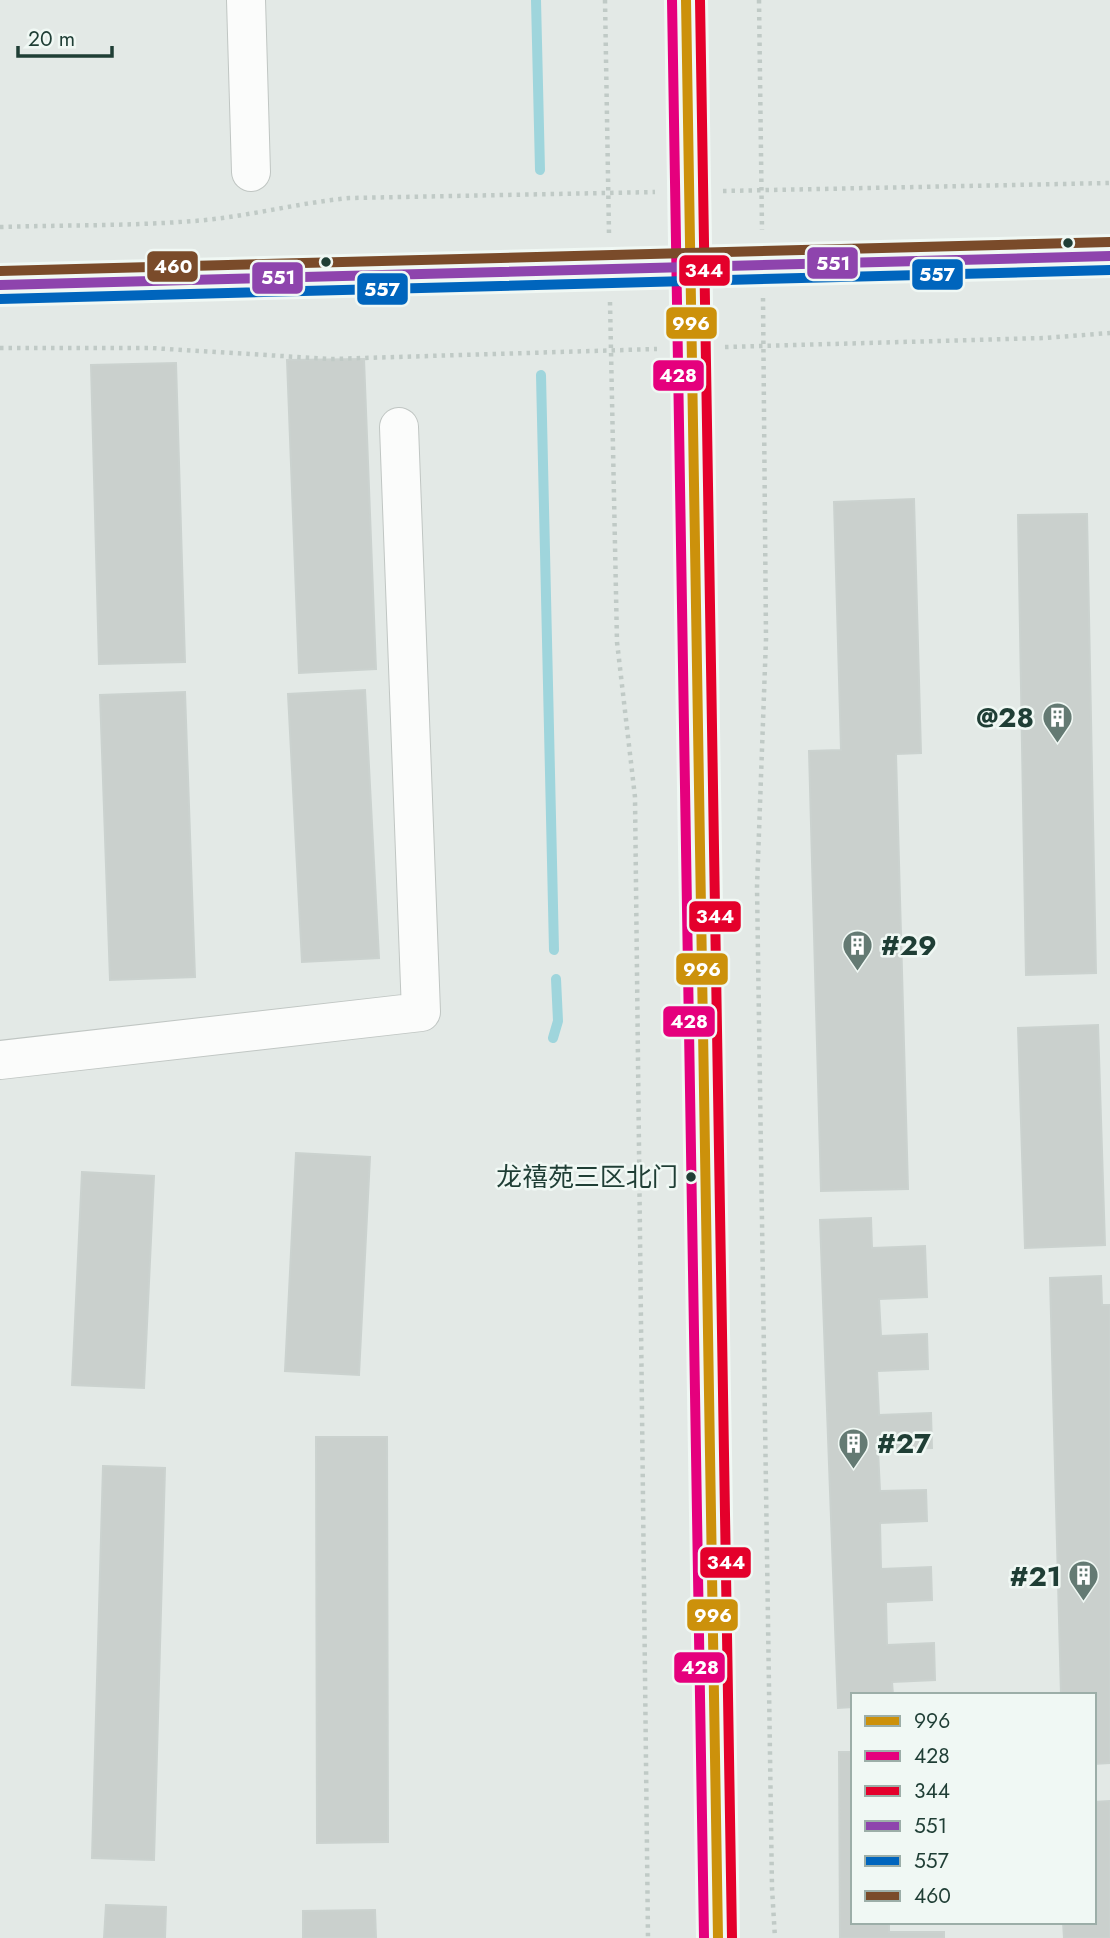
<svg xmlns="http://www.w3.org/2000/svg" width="1110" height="1938" font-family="Jost,'Noto Sans SC',sans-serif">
  <rect width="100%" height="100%" fill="#e3e9e6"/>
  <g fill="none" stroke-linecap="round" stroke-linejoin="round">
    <g stroke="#9fd5dc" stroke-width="10">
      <path d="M536 0 540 170"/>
      <path d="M541 375 554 950"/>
      <path d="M553 1038 558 1021 556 979"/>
    </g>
  </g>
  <g fill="#cad0cd" stroke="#cbd2cf" stroke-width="2">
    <path d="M364 359 376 669 299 673 287 360Z"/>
    <path d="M176 363 185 662 99 664 91 365Z"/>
    <path d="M914 499 921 753 896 754 908 1189 821 1191 809 751 841 750 834 502Z"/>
    <path d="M1087 514 1096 973 1026 975 1018 515Z"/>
    <path d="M365 690 379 958 302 962 288 694Z"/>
    <path d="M185 692 195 977 110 980 100 695Z"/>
    <path d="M1098 1025 1105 1245 1025 1248 1018 1028Z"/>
    <path d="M296 1153 370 1157 359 1375 285 1371Z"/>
    <path d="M82 1172 154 1176 144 1388 72 1385Z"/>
    <path d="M871 1218 872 1248 925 1246 927 1297 879 1299 881 1336 927 1334 928 1369 877 1371 879 1415 931 1413 932 1448 878 1450 880 1491 926 1490 927 1521 880 1523 881 1569 931 1567 932 1600 886 1602 887 1645 934 1643 935 1680 892 1682 893 1695H853V1707L838 1708 820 1220Z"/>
    <path d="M1101 1276 1102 1305H1110V1763L1094 1764V1695H1061L1050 1278Z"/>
    <path d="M316 1437H387L388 1842 317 1843Z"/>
    <path d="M103 1466 165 1468 154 1860 92 1858Z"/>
    <path d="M839 1752H853V1922H889V1932H944V1938H840Z"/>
    <path d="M1110 1801V1938H1064L1063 1922H1094V1802Z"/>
    <path d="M106 1905 166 1907 165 1938H104Z"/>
    <path d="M375 1910 376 1938H303V1911Z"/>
  </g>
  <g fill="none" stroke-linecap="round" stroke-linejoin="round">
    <defs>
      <g id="minor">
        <path d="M246 0 251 172"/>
        <path d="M686 0 718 1938"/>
        <path d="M0 285 1110 256"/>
        <path d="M0 1060 421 1012 399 427"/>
      </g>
    </defs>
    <use href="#minor" stroke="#c0c6c3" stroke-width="40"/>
    <g stroke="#c0cac6" stroke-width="4.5" stroke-dasharray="3.5 5" stroke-linecap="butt">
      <path d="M605 0 609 234"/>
      <path d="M759 0 762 230"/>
      <path d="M723 191 1110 183"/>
      <path d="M0 227C65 225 130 226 194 221 247 217 297 203 349 198L655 192"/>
      <path d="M763 298 766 639 757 887 772 1888 775 1938"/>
      <path d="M610 302 617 642 635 797 648 1938"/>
      <path d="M725 347 1044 338 1110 333"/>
      <path d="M0 348H151L331 359 657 349"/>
    </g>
    <use href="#minor" stroke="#fbfcfb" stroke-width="38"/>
    <defs>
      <path id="bus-1" d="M686 0 718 1938"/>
      <path id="bus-2" d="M672 0 704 1938"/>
      <path id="bus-3" d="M700 0 732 1938"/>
      <path id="bus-4" d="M0 285 1110 256"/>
      <path id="bus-5" d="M0 299 1110 270"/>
      <path id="bus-6" d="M0 271 1110 242"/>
    </defs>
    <use href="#bus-1" stroke="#f0f8f4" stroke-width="16"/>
    <use href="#bus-2" stroke="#f0f8f4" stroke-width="16"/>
    <use href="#bus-3" stroke="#f0f8f4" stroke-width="16"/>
    <use href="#bus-4" stroke="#f0f8f4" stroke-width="16"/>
    <use href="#bus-5" stroke="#f0f8f4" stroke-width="16"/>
    <use href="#bus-6" stroke="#f0f8f4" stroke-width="16"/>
    <use href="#bus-1" stroke="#cc910b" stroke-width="10"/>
    <use href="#bus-2" stroke="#e5007d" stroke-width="10"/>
    <use href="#bus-3" stroke="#e4002b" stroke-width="10"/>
    <use href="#bus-4" stroke="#8e44ad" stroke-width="10"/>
    <use href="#bus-5" stroke="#0065bd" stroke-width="10"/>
    <use href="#bus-6" stroke="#7a4b2a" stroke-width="10"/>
  </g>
  <defs>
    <symbol id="building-pin" viewBox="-11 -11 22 30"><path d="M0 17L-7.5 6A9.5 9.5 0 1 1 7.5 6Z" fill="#647a73" stroke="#f0f8f4"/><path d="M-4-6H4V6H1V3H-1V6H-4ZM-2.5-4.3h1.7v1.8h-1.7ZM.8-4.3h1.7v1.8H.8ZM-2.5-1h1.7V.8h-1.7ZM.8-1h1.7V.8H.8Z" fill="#fff"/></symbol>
  </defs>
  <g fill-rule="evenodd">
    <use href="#building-pin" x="1040" y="700" width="35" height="47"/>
    <use href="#building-pin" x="840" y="928" width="35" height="47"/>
    <use href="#building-pin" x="836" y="1426" width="35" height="47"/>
    <use href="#building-pin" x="1066" y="1558" width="35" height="47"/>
  </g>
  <g fill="#1f3e35" stroke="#f0f8f4" stroke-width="2.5">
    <circle cx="1068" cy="243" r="6"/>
    <circle cx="326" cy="262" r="6"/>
    <circle cx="691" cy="1177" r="6"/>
  </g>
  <g text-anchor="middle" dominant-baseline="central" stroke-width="5" stroke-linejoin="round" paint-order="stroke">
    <g font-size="26" fill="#1f3e35" stroke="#f0f8f4" text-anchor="end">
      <text x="678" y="1177">龙禧苑三区北门</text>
    </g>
    <g font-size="28" font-weight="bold" fill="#1f3e35" stroke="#f0f8f4" text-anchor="end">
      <text x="1034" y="717">@28</text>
      <text x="881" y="945" text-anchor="start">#29</text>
      <text x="877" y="1443" text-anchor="start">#27</text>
      <text x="1061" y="1576">#21</text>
    </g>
  </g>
  <g stroke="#f0f8f4" stroke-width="2.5">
    <rect x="806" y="246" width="53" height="34" rx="7" fill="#8e44ad"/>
    <rect x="146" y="250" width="53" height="33" rx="7" fill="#7a4b2a"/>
    <rect x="678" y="254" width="53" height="33" rx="7" fill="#e4002b"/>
    <rect x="911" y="258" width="53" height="33" rx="7" fill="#0065bd"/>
    <rect x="251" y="261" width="53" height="34" rx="7" fill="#8e44ad"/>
    <rect x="356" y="272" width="53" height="34" rx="7" fill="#0065bd"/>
    <rect x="665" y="306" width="53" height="34" rx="7" fill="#cc910b"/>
    <rect x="652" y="359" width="53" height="33" rx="7" fill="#e5007d"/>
    <rect x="688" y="900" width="54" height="33" rx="7" fill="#e4002b"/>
    <rect x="675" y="952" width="54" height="34" rx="7" fill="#cc910b"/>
    <rect x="662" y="1005" width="54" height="33" rx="7" fill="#e5007d"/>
    <rect x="699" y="1546" width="53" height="33" rx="7" fill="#e4002b"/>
    <rect x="686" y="1598" width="53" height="34" rx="7" fill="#cc910b"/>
    <rect x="673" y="1651" width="53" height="33" rx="7" fill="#e5007d"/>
  </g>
  <g font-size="19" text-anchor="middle" font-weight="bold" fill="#fff">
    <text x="833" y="270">551</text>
    <text x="173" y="273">460</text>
    <text x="704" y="277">344</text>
    <text x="937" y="281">557</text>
    <text x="278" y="284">551</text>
    <text x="382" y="296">557</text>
    <text x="691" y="330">996</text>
    <text x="678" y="382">428</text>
    <text x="715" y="923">344</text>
    <text x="702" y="976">996</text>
    <text x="689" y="1028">428</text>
    <text x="726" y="1569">344</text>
    <text x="713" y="1622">996</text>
    <text x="700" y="1674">428</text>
  </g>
  <rect x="851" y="1693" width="245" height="231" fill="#f0f8f4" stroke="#9caea8" stroke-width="2"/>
  <rect x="865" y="1716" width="35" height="10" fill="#cc910b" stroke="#9caea8" stroke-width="2"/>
  <text x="914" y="1728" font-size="21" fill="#1f3e35">996</text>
  <rect x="865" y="1751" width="35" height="10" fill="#e5007d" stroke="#9caea8" stroke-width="2"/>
  <text x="914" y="1763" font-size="21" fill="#1f3e35">428</text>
  <rect x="865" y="1786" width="35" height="10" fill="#e4002b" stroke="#9caea8" stroke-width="2"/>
  <text x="914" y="1798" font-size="21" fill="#1f3e35">344</text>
  <rect x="865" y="1821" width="35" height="10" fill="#8e44ad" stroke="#9caea8" stroke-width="2"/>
  <text x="914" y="1833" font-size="21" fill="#1f3e35">551</text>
  <rect x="865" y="1856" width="35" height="10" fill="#0065bd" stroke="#9caea8" stroke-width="2"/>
  <text x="914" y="1868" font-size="21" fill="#1f3e35">557</text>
  <rect x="865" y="1891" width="35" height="10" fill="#7a4b2a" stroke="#9caea8" stroke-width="2"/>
  <text x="914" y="1903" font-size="21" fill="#1f3e35">460</text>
  <path d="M18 46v10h94v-10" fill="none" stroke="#1f3e35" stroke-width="3.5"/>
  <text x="28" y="46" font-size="21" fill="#1f3e35" stroke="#f0f8f4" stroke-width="5" paint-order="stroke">20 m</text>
</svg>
